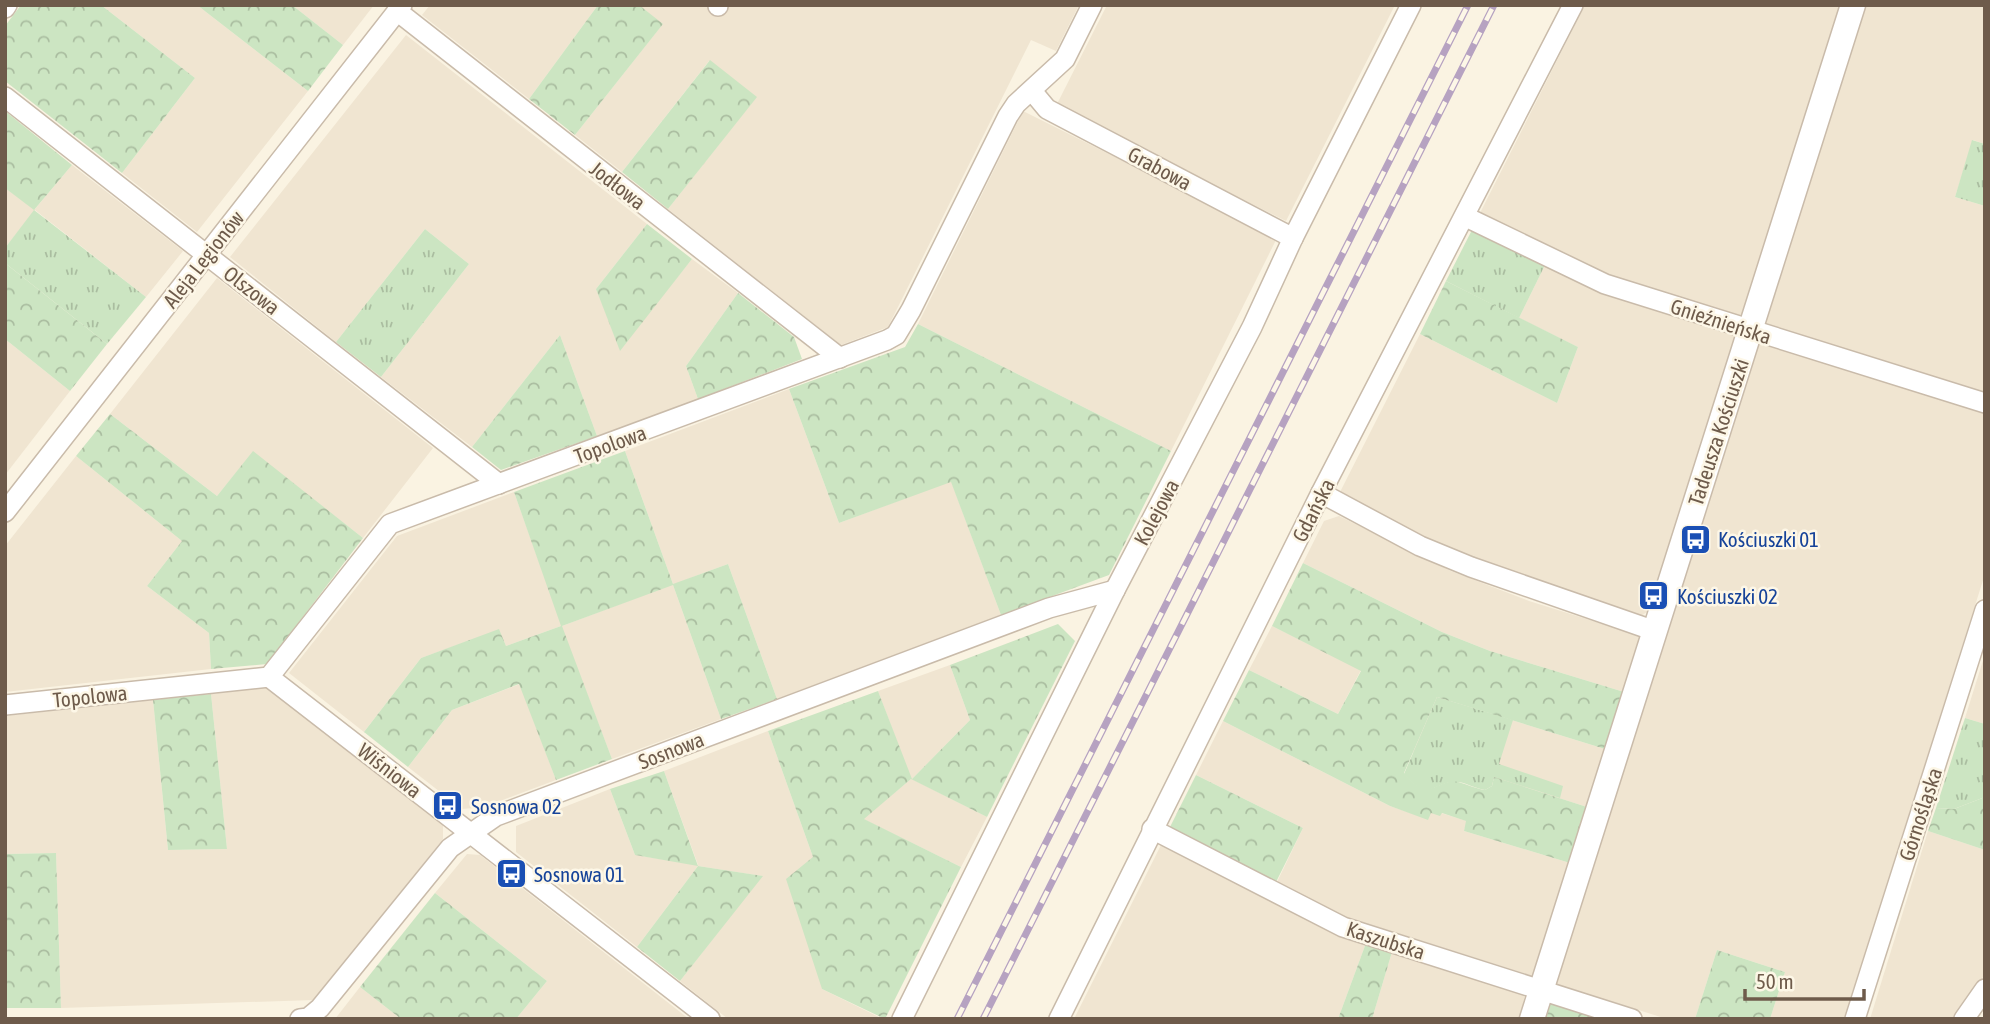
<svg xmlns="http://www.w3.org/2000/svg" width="1990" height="1024" font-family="'Asap Condensed',sans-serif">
  <defs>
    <pattern id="grass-tufts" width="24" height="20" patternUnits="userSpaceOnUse" patternTransform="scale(1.75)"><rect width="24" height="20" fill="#cce5c2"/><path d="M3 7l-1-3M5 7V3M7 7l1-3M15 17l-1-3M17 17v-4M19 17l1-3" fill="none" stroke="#aabda0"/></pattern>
    <pattern id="forest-crowns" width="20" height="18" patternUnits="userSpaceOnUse" patternTransform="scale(1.75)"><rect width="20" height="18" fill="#cce5c2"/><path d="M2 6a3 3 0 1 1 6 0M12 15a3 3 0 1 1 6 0" fill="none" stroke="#aabda0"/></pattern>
  </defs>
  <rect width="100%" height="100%" fill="#faf3e2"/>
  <g fill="#f0e5d1">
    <path d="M101 5H197L308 91 197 232 122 173 195 78Z"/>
    <path d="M292 5H374L343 45Z"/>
    <path d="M430 5H598L529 99 422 15Z"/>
    <path d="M639 5H1079L1056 51 1031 40 888 327 841 345 668 209 756 97 709 61 622 172 575 135 662 25Z"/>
    <path d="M1107 5H1395L1286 221 1056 106Z"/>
    <path d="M1585 5H1841L1741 319 1606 277 1480 213Z"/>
    <path d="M1866 5H1985V144L1973 140 1955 197 1985 206V393L1765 324Z"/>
    <path d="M406 35 647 224 596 289 658 301 692 259 738 293 686 366 698 399 597 436 560 335 472 447 381 377 469 264 425 229 336 342 230 257Z"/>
    <path d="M1023 111 1277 238 1171 451 918 324Z"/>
    <path d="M72 165 183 251 146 297 35 210 5 248V188L35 209Z"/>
    <path d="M1546 263 1737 333 1647 612 1641 616 1458 554 1339 494 1420 334 1557 403 1578 347 1519 318Z"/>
    <path d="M217 278 433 448 363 538 253 452 217 496 110 414Z"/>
    <path d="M5 339 70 391 5 475Z"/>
    <path d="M1759 342 1985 413V574L1844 1019H1770L1785 972 1717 950 1695 1019H1667L1556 984Z"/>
    <path d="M789 389 839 523 951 481 1001 615 777 699 728 564 698 575 673 585 721 719 612 759 561 626 506 646 499 630 421 658 364 732 289 673 397 536 514 492 562 626 673 584 625 451Z"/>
    <path d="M76 456 182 541 147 586 209 633 211 669 5 692V546Z"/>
    <path d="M1339 516 1451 571 1529 601 1641 636 1624 692 1490 651 1442 632 1303 563 1324 521Z"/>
    <path d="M1272 626 1361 670 1338 714 1249 670Z"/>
    <path d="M1985 654V724L1965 718Z"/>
    <path d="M950 665 970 720 912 779 987 817 961 867 863 819 911 779 878 691Z"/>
    <path d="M520 684 556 780 484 807 462 809 408 767 452 710Z"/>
    <path d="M268 687 443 825V839L314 1000 61 1008 56 853 5 854V716L153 700 168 850 227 849 211 694Z"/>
    <path d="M1437 697 1605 749 1587 807 1413 752Z"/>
    <path d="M1223 721 1390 806 1428 819 1430 813H1441L1467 821 1464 831 1570 863 1533 976 1346 917 1277 882 1303 828 1196 775Z"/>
    <path d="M768 731 813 857 822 989 883 1019H728L680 981 762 876 698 866 637 947 516 852V826L610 789 635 855 698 865 664 771Z"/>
    <path d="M1928 831 1985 850V974L1955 1019H1870Z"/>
    <path d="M1161 845 1339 935 1366 943 1338 1019H1074Z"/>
    <path d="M467 854 480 855 689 1019H516L547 981 435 893Z"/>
    <path d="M1392 952 1525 994 1520 1019H1372Z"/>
    <path d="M360 987 401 1019H335Z"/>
  </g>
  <g fill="url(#grass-tufts)">
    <path d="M1972 140 1985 144V206L1955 197Z"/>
    <path d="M34 210 146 297 107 344 5 263V248Z"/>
    <path d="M1474 226 1546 263 1519 318 1446 281Z"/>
    <path d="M425 229 469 264 381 377 336 342Z"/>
    <path d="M1437 697 1513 720 1499 764 1563 786 1560 798 1494 777 1492 786 1485 790C1476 789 1465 782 1457 782 1433 780 1430 805 1404 774Z"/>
    <path d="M1965 718 1985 724V797L1954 809 1936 808Z"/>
  </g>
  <g fill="url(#forest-crowns)">
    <path d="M21 5H101L195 78 122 173 5 81V26Z"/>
    <path d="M197 5H292L343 45 308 91Z"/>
    <path d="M598 5H639L663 24 575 135 529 99Z"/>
    <path d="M710 60 757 97 668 209 622 172Z"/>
    <path d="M5 111 72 165 34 210 5 188Z"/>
    <path d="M647 224 692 259 620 351 596 289Z"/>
    <path d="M5 263 107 344 70 391 5 339Z"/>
    <path d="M1446 281 1578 347 1557 403 1420 334Z"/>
    <path d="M738 293 794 337 802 359 698 399 686 366Z"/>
    <path d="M918 324 1171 451 1109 575 1001 615 951 482 839 523 789 389 905 347Z"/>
    <path d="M560 335 597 436 501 470 472 447Z"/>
    <path d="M110 414 217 496 253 451 363 538 267 664 211 669 209 633 147 586 182 541 76 456Z"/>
    <path d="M625 451 673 584 728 564 777 699 721 719 673 585 562 626 612 759 556 780 519 684 452 710 408 767 364 732 421 658 499 629 506 646 561 626 514 492Z"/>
    <path d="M1303 563 1442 632 1490 651 1624 692 1605 749 1437 697 1404 773C1430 805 1436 778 1458 782 1467 784 1476 789 1485 790L1492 786 1494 777 1587 807 1570 863 1464 831 1466 821 1442 813 1440 816 1431 813 1428 820 1390 806 1223 721 1249 670 1338 714 1361 671 1272 626Z"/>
    <path d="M1058 624 1075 641 987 817 911 779 864 819 961 867 885 1019 822 989 786 879 813 857 768 731 878 691 912 779 970 720 950 665Z"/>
    <path d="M211 694 227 849 168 850 153 700Z"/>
    <path d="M664 771 698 866 763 876 680 981 637 947 698 866 635 855 610 789Z"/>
    <path d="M1196 775 1303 828 1276 882 1169 829Z"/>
    <path d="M1985 797V850L1928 831 1936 808 1954 809Z"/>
    <path d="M56 853 61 1008H5V854Z"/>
    <path d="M435 893 547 981 516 1019H401L360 987Z"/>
    <path d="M1366 943 1392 952 1372 1019H1338Z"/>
    <path d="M1717 950 1785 972 1770 1019H1695Z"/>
    <path d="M1551 1002 1606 1019H1546Z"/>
  </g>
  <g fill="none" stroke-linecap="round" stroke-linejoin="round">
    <defs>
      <g id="minor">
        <path d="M718 6V5"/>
        <path d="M5 8 7 5"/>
        <path d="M397 11 840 358"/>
        <path d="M1032 91 1047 109 1293 238"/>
        <path d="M5 97 499 484"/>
        <path d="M1466 217 1605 284 1985 403"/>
        <path d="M1321 493 1420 546 1471 567 1655 631"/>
        <path d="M5 512 402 5"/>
        <path d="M269 677 710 1019"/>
        <path d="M5 705 269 677 390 524 887 340 896 335 911 310 1008 116 1016 104 1065 59 1092 5"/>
        <path d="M1152 829 1343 927 1632 1019"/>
        <path d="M300 1019 308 1018 320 1008 450 848 496 816 1049 608 1115 590"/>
        <path d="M902 1019 1115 590 1252 327 1293 238 1411 5"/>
        <path d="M1059 1019 1321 493 1573 5"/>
        <path d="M1855 1019 1985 610"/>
        <path d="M1964 1019 1985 989"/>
      </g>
      <path id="tertiary" d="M1532 1019 1853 5"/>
    </defs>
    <use href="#minor" stroke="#c9bbaa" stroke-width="22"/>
    <use href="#tertiary" stroke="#c9bbaa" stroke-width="27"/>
    <use href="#minor" stroke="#fff" stroke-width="19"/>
    <use href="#tertiary" stroke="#fff" stroke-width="24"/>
    <defs>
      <g id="rail">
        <path d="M957 1019 1468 5"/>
        <path d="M983 1019 1494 5"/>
      </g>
    </defs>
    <use href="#rail" stroke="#b6a2c1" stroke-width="7"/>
    <use href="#rail" stroke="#fdf7e7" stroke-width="4.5" stroke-dasharray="13" stroke-linecap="butt"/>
  </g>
  <defs>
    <symbol id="bus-square" viewBox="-11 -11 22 22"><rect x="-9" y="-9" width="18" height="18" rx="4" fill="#1a4fb4" stroke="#fdf7e7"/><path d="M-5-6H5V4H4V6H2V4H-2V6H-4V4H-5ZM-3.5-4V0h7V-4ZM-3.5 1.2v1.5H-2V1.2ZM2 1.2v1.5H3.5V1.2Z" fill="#fff"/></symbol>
  </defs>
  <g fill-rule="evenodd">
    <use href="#bus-square" x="1678" y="522" width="35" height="35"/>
    <use href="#bus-square" x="1636" y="578" width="35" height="35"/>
    <use href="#bus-square" x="430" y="788" width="35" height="35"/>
    <use href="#bus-square" x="494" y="856" width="35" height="35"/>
  </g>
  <g text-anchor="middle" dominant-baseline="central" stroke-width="5" stroke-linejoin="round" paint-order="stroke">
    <g font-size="21" fill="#6e5b4b" stroke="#fdf7e7">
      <text transform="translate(1160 168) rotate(28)">Grabowa</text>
      <text transform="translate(618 185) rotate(38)">Jodłowa</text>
      <text transform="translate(203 259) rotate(-52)">Aleja Legionów</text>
      <text transform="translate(252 290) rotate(38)">Olszowa</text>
      <text transform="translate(1721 321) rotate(18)">Gnieźnieńska</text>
      <text transform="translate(1718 432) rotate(-72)">Tadeusza Kościuszki</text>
      <text transform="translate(610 444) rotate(-20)">Topolowa</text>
      <text transform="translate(1313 510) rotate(-63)">Gdańska</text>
      <text transform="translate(1156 512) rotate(-62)">Kolejowa</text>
      <text transform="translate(90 696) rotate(-6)">Topolowa</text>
      <text transform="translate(671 750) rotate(-21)">Sosnowa</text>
      <text transform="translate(390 770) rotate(38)">Wiśniowa</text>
      <text transform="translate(1920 814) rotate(-72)">Górnośląska</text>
      <text transform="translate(1386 940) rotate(18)">Kaszubska</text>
    </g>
    <g font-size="21" fill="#164399" stroke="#fdf7e7" text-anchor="start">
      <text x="1718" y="539">Kościuszki 01</text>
      <text x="1677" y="596">Kościuszki 02</text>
      <text x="471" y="806">Sosnowa 02</text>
      <text x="534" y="874">Sosnowa 01</text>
    </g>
  </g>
  <rect width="1990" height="1024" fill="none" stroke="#6e5b4b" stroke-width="14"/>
  <path d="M1745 989v10h119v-10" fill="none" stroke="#6e5b4b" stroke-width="3.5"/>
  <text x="1756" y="989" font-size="21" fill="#6e5b4b" stroke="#fdf7e7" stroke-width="5" paint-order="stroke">50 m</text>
</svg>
